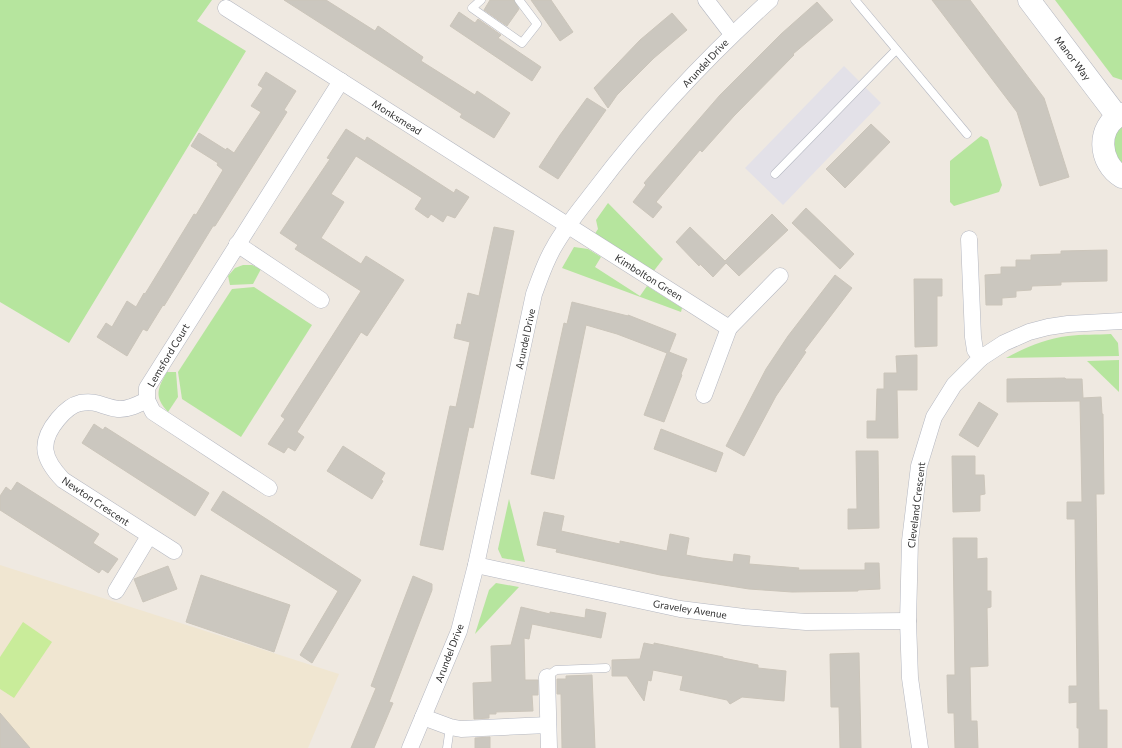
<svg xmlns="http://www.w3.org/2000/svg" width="1122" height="748" font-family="Commissioner,sans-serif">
  <rect width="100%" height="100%" fill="#efe9e1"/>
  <path fill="#e3e1e8" d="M844 66 881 103 783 205 745 168Z"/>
  <path fill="#f0e6d1" d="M0 565 339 674 308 748H0Z"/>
  <g fill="#b6e59e">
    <path d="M0 0H212L197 21 246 51 69 343 0 302Z"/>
    <path d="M1055 0H1122V80L1113 77Z"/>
    <path d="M1122 124V167L1116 162 1111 138Z"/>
    <path d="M981 136 988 140 1002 185 999 192 954 206 950 202V161Z"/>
    <path d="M608 203 663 259 653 272 594 235 598 229 596 220Z"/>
    <path d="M574 247 588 249 601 257 595 267 640 296 647 286 682 308 681 312 562 268Z"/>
    <path d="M243 265H252L261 269 253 284 230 285 228 276 235 268Z"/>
    <path d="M254 287 312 325 241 437 182 399 178 372 232 289Z"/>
    <path d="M1111 334 1118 343 1119 356 1006 358C1026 347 1045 339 1068 336 1082 334 1097 335 1111 334Z"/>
    <path d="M1119 360V392L1087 361Z"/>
    <path d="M167 372H176L178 397 168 412C154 397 157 389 167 372Z"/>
    <path d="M509 499 525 562 502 558 498 549Z"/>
    <path d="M496 583 519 587 475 634 489 590Z"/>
  </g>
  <path fill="#c9ec9a" d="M23 622 52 642 14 698 0 689V657Z"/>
  <g fill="#cbc7bf" stroke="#cbc5ba">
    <path d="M284 0H326L375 31 378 26 423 57 421 61 475 95 477 91 510 113 494 138 460 117 462 114Z"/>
    <path d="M490 0H514L519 9 507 26 484 10Z"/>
    <path d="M531 0H551L573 32 560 41Z"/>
    <path d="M932 0H970L1044 98 1069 177 1040 186 1017 112Z"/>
    <path d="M817 2 833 20 793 54 794 55 734 116 702 152 700 150 656 202 662 207 653 218 633 202 646 185 644 183 655 170 720 95 781 34Z"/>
    <path d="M459 12 475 23 478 19 501 35 498 38 541 67 532 81 450 26Z"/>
    <path d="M672 13 687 30 654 58 617 95 608 108 594 88 640 40Z"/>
    <path d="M266 72 296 91 284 110 287 112 215 226H213L164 306 163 305 147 331 143 329 127 356 97 337 106 323 112 327 127 301 136 307 144 293 145 294 194 214 196 215 223 170 217 165 218 163 191 146 199 133 226 150 227 148 234 153 261 112 251 106 263 88 258 85Z"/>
    <path d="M587 98 606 110 580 147 558 179 539 167 560 135Z"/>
    <path d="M871 124 890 142 845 188 826 169Z"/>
    <path d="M346 129 365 141 367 137 454 193 456 189 469 197 455 218 447 215 443 222 431 214 428 218 415 209 422 198 356 156 331 194 344 202 321 238 361 264 366 256 404 280 367 336 361 332 297 432 304 437 295 451 288 447 284 453 268 444 285 419 281 416 361 291 295 249 298 245 280 233 330 159 327 158Z"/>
    <path d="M806 208 854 254 840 269 792 223Z"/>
    <path d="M772 214 788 230 739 276 726 263 713 277 700 264 699 266 676 242 690 227 725 261Z"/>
    <path d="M494 227 514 231 473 428 469 427 443 550 420 545 450 406 456 407 470 342 454 338 457 324 461 325 468 293 479 296Z"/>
    <path d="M1107 250V281L1061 282V285L1032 286 1031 290 1016 291V297L1002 298V305H986L985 275 1001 274V267H1016V260H1031V255L1061 254V251Z"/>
    <path d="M835 275 852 288 804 351 806 352 776 396 744 456 726 446 766 369 788 336Z"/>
    <path d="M914 279H942V296H937V346L915 347Z"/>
    <path d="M572 302 628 316V315L676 334 669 352 687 359 681 374 682 375 664 422 644 415 667 353 617 334 586 325 554 479 531 474 564 323 567 324Z"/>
    <path d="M917 355V390H897L898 438H867V421H876L877 389H884V373H897L896 356Z"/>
    <path d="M1065 378 1066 379H1082L1083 398 1101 397 1102 414H1103L1104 494H1096L1099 710H1107V748H1079V728H1077V702L1069 703V686H1077L1075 519H1067V502H1082L1080 401 1007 402V379Z"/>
    <path d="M979 402 998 414 978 447 959 435Z"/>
    <path d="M94 424 103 430 105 427 209 493 195 516 82 443Z"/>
    <path d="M661 429 723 453 716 472 654 449Z"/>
    <path d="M343 446 385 473 381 480 383 481 372 499 327 471Z"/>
    <path d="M856 451H878L879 528 848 529V509H857Z"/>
    <path d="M952 456H975V475H984L985 494 980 495V511L953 512Z"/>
    <path d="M17 482 99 534 93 543 118 559 108 573 102 569 99 573 0 510V496L6 487 11 491Z"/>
    <path d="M223 491 361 580 312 663 300 655 338 591 211 510Z"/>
    <path d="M544 512 564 516 561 531 620 544V541L667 551 670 534 689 538 686 555 702 558 733 562 734 554 750 556 749 564 799 568 798 570H865V563H879L880 589 858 590V591L792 592 749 589 660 575 556 552 557 549 537 545Z"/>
    <path d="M953 538H977V559L987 558V591H991V607L987 608 988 666 970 667 971 721H977L978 748H955L954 713H948L947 675H955Z"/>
    <path d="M168 566 177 589 143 602 134 579Z"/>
    <path d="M201 575 290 605 274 652 186 622Z"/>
    <path d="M413 576 432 584V590L389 702 393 703 374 748H351L376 688 371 686Z"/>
    <path d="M521 607 550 614V612L585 618 586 609 606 613 601 638 532 624 529 639 524 638 525 680H538V695H532L533 711 496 712V714H489V718L474 719 473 683 492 682 491 646 511 645Z"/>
    <path d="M644 643 654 645V643L723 657V658L758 665V668L786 671 784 701 742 697 730 704 727 700 680 690 683 676 653 670 651 681 648 680 644 701 627 676H612V660L640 659Z"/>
    <path d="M859 653 861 748H840L839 707H831L830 654Z"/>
    <path d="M592 675 595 748H562L561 694H557V679H566V676Z"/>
    <path d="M0 713 30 748H0Z"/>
    <path d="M490 737V748H475V738Z"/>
  </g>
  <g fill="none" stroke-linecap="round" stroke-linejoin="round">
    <defs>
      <g id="lane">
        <path d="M481 0 472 8 522 43 537 24 519 0"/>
        <path d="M855 0 967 134"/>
        <path d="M775 174 896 50"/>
        <path d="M547 677 556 670 606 668"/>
        <path d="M447 748 450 727"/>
      </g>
      <g id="street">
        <path d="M706 0 732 34"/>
        <path d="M226 8 729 328 780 276"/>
        <path d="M969 239 973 337 975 350 981 358"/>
        <path d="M237 244 321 300"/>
        <path d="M704 395 729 328"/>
        <path d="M147 400C139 404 128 410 118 409 102 407 98 400 80 403 71 405 63 413 58 419 38 443 43 459 63 480L174 551"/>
        <path d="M269 488 153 412 147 400V388L341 81"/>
        <path d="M476 565 680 609 744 617 806 622 908 621"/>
        <path d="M116 591 149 536"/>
        <path d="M547 677 549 748"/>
        <path d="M423 717 450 727 461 729 548 725"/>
        <path d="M410 748 459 631 476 565 534 294C540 278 545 262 554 247 565 227 581 208 595 190 647 121 706 58 770 0"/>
        <path d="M920 748 910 678 908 621 910 541 919 466 934 417 954 385 981 358 1004 343 1029 332 1048 327 1068 324 1122 321"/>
      </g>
      <g id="secondary">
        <path d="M1029 0 1117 116"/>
        <path d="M1122 114C1096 126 1098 163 1122 177"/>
      </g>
    </defs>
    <use href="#lane" stroke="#b4b7c1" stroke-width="9"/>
    <use href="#street" stroke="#b4b7c1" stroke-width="17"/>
    <use href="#secondary" stroke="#b4b7c1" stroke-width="23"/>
    <use href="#lane" stroke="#fff" stroke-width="8"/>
    <use href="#street" stroke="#fff" stroke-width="16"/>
    <use href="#secondary" stroke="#fff" stroke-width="22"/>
  </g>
  <g text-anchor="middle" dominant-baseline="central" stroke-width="3" stroke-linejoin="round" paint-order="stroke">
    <g font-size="10" fill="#2e2e2e" stroke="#fff">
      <text transform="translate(1073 58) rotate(53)">Manor Way</text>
      <text transform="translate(705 63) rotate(-47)">Arundel Drive</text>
      <text transform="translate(397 117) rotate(32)">Monksmead</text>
      <text transform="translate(649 277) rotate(32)">Kimbolton Green</text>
      <text transform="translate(525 339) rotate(-78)">Arundel Drive</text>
      <text transform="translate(168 355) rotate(-59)">Lemsford Court</text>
      <text transform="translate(96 501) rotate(34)">Newton Crescent</text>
      <text transform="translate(916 505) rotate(-83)">Cleveland Crescent</text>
      <text transform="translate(690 609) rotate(9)">Graveley Avenue</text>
      <text transform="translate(449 653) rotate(-69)">Arundel Drive</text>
    </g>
  </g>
</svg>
